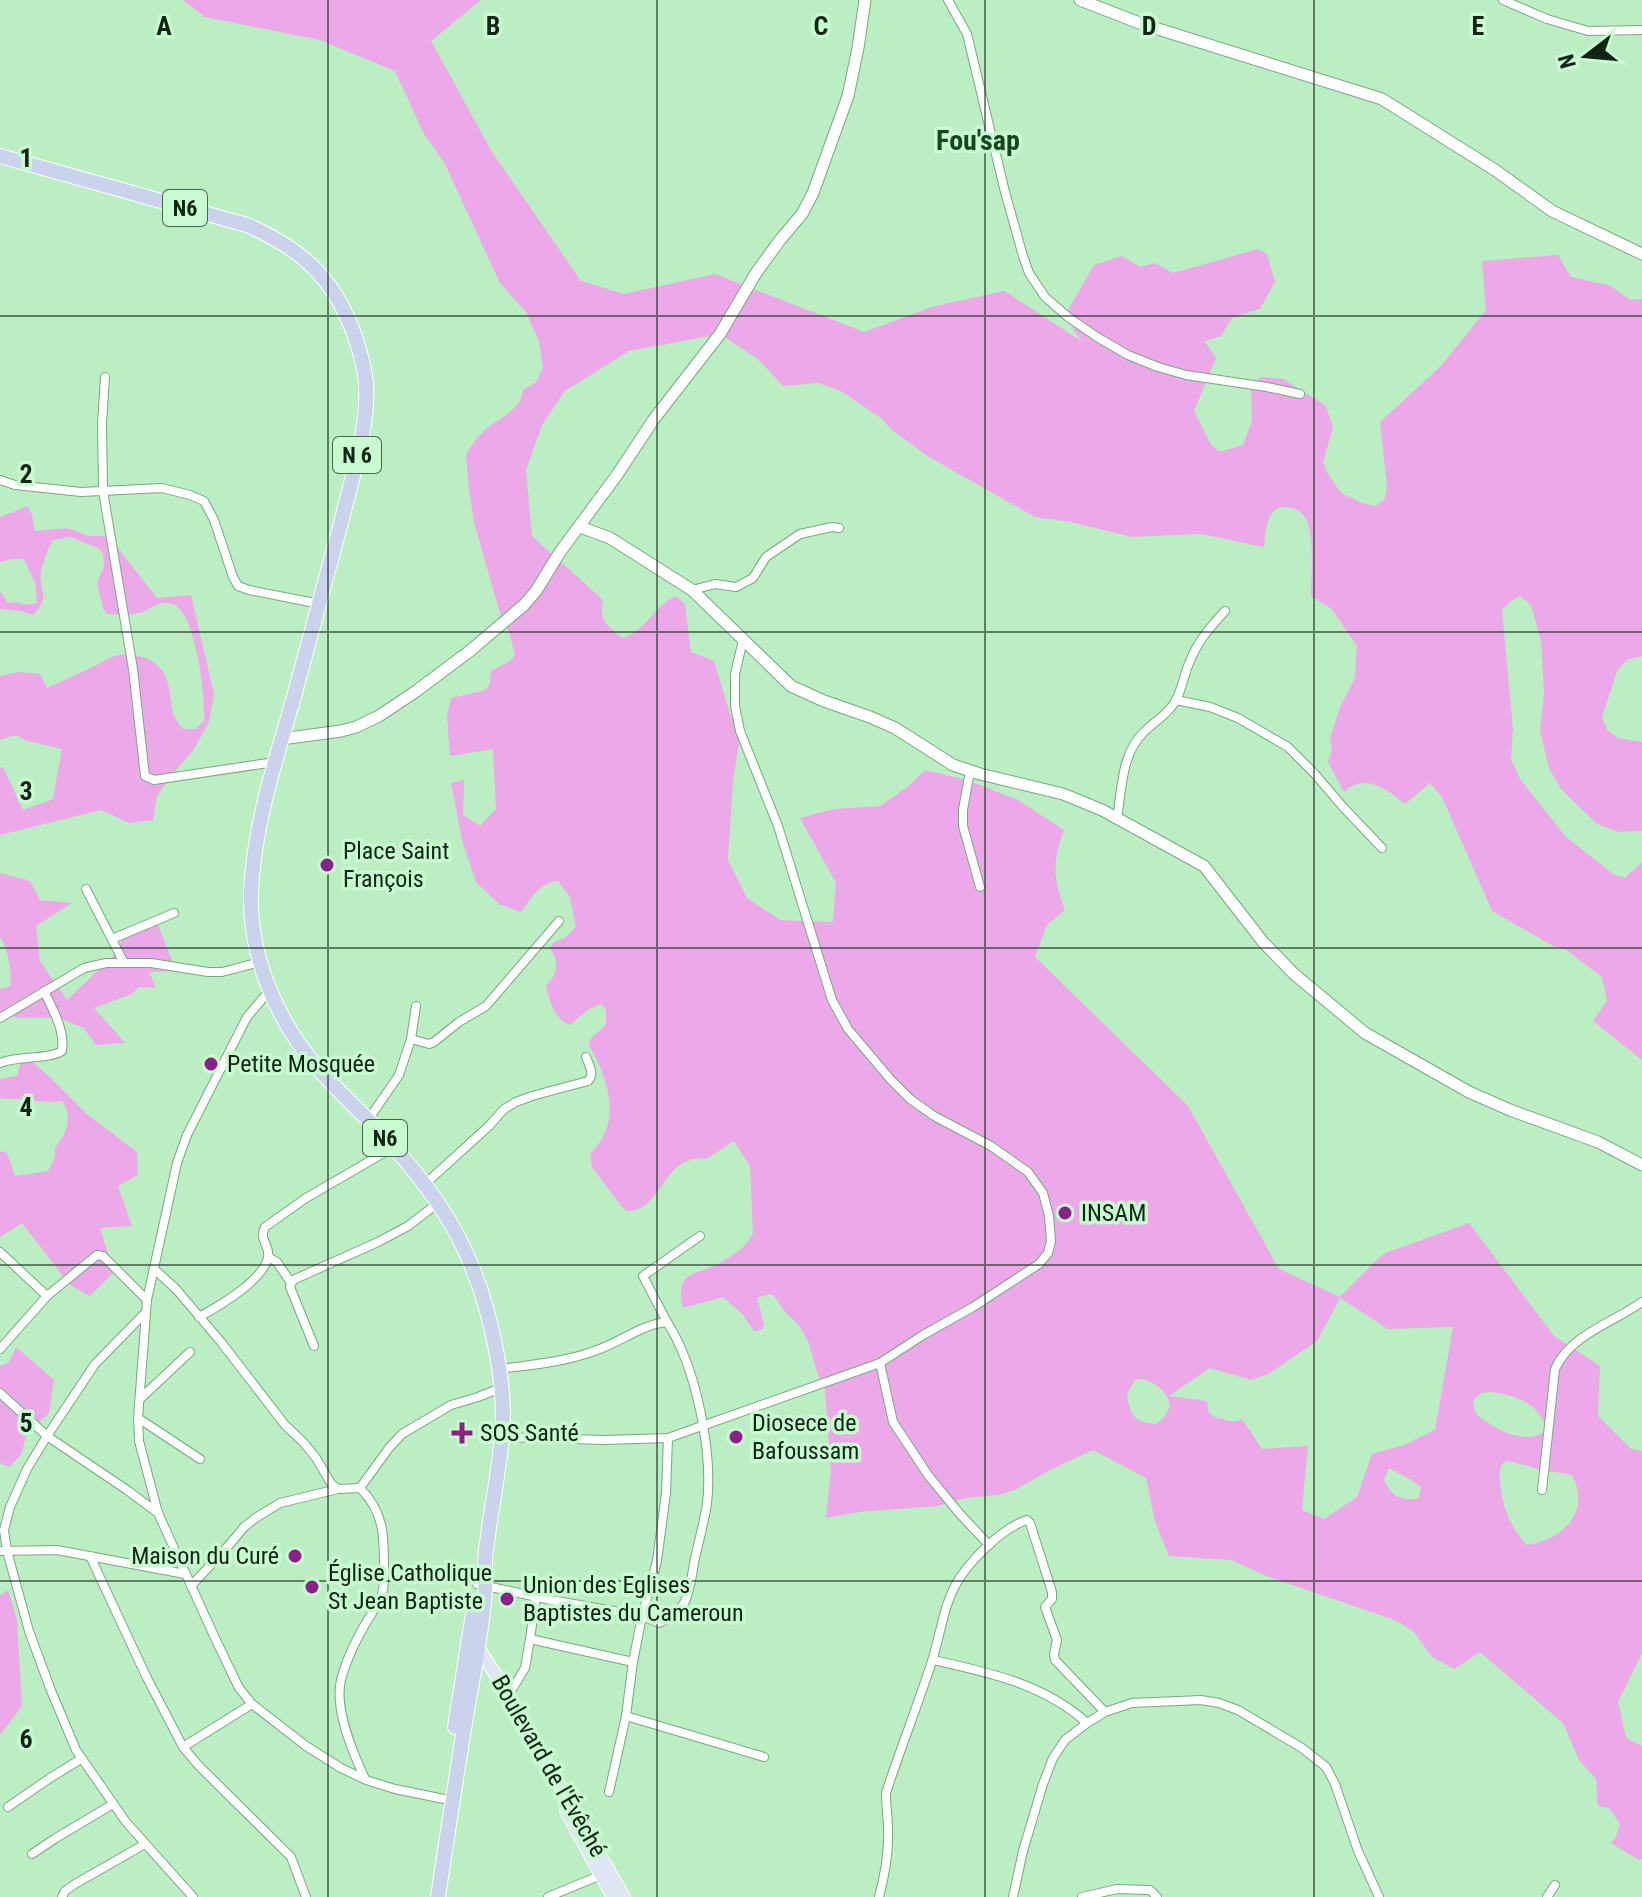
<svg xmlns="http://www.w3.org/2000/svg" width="1642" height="1897" font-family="'Roboto Condensed',sans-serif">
  <rect width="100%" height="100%" fill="#bbeec2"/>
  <g fill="#eda8e9" fill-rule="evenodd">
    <path d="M183 0H481L431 41 492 152 581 281 624 294 715 274 864 332 932 307 1004 291 1083 342 1074 331 1068 310 1094 265 1122 256 1140 267 1155 263 1173 273 1258 249 1267 254 1275 282 1260 309 1232 318 1221 336 1205 341 1216 358 1194 411 1211 445 1220 452 1243 445 1252 421 1251 384 1261 377 1283 379 1326 406 1333 428 1323 462 1327 472 1341 493 1362 503 1376 506 1385 499 1387 486 1380 422 1440 367 1486 310 1482 261 1558 255 1571 277 1609 285 1630 300 1642 299V656L1627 660 1617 671 1602 717 1607 730 1618 738 1642 742V831L1618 832 1597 824 1561 789 1549 768 1540 731 1544 694 1541 641 1531 605 1520 596 1511 601 1502 610 1513 729 1511 759 1520 779 1566 837 1613 874 1625 878 1642 862V1060L1593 1021 1607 1001 1602 977 1565 949 1553 946 1492 911 1442 797 1430 783 1405 804C1387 790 1365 772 1344 792L1328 762 1332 750 1330 739 1340 707 1355 678 1357 646 1332 609 1311 596C1311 577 1315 536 1306 519 1303 514 1297 509 1291 508 1266 501 1266 530 1264 547L1201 534 1132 537 1071 522 1035 517 929 457 893 431 882 419 841 391 819 383 783 386 758 359 720 334 629 351 565 391 542 425 526 470 532 536 603 600C599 622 607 625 622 638 646 632 653 606 676 596L685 604 691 652 714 661 731 717 742 724 733 781 728 860 747 898 780 920 833 922 836 883 800 818 834 809 880 806 909 786 925 770 967 780 1018 800 1064 830C1052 864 1053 877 1065 910L1047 925 1035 957 1188 1106 1279 1269 1340 1297 1383 1254 1469 1223 1554 1336 1600 1366 1598 1416 1631 1449 1642 1451V1653L1618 1702 1626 1738 1642 1746V1859L1639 1860 1611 1843 1616 1837 1620 1824 1610 1809 1598 1806 1596 1779 1579 1760 1563 1723 1480 1652 1454 1669 1432 1657 1414 1632 1397 1621 1267 1576 1231 1560 1169 1556 1155 1521 1146 1478 1093 1450 1050 1470 1017 1489 999 1495 965 1498 938 1506 859 1512 826 1518 831 1471 825 1390 817 1372 808 1341 799 1325 785 1312 774 1296 770 1294 757 1298 764 1324 763 1329 754 1331 743 1315 723 1297 687 1307H683C680 1297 679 1283 689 1276 693 1273 701 1271 707 1269 723 1262 746 1250 753 1233L750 1166 734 1141 706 1159C663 1153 662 1213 627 1211L622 1207 592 1167 590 1154C618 1127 612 1093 597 1060 595 1055 589 1048 589 1043 590 1036 602 1030 606 1024V1010L601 1004 589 1009 570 1025C554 1019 550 1001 546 986 558 973 560 964 550 948L553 943 566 937 576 927 570 897 558 881C540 882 531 899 521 912L499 904 476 882 462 840 451 783 464 780 463 815 480 826 496 809 493 749 450 756 447 716 451 698 486 690 490 684 491 671 510 661 515 655 509 632 499 610 474 522 469 490 466 455C471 445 479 435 487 428 501 417 522 409 523 390L536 382 543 368 539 341 526 312 500 283 444 162 424 134 395 71 320 40 205 17ZM1340 1298 1388 1329 1453 1327 1435 1430 1404 1445 1372 1454 1357 1497 1324 1519 1302 1510 1308 1446 1262 1449 1242 1419C1228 1425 1228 1418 1216 1418L1209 1413 1207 1401 1169 1396 1210 1368 1251 1380 1268 1374 1317 1341ZM1138 1379C1153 1379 1169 1392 1170 1407L1165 1416 1157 1424C1135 1423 1130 1416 1127 1394L1135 1380ZM1489 1392C1513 1394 1541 1403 1546 1430 1529 1445 1502 1433 1486 1421 1483 1419 1478 1417 1476 1413 1474 1409 1474 1405 1473 1400L1481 1393ZM1508 1461 1529 1466 1544 1472H1556L1572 1475C1592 1512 1562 1540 1527 1545 1510 1527 1503 1508 1500 1483 1500 1475 1499 1471 1502 1464ZM1389 1468 1413 1481 1421 1487 1419 1498C1402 1502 1391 1496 1384 1480Z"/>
    <path d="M28 506 32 515 35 531 67 528 89 536H103L111 539 157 598 191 595 214 694 209 722 192 752 173 773 157 796 153 820 129 823 101 810 0 835V768L3 767 23 810 53 799 62 749 24 740C17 732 9 737 0 740V676L19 672 40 674 47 688C64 680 80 673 97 665 104 661 112 656 120 655 141 653 163 661 168 684 174 705 167 710 183 729H196L204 721C206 699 196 612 173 604 159 599 150 611 138 613 128 616 116 614 107 614L103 608 97 583 104 566 103 554 100 549 71 537 53 540C48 549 43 561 41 572 38 591 52 596 33 615L21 611 0 609V591L8 603C19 600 23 607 37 603L36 585 24 559H12L0 562V517Z"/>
    <path d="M0 873 30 881 40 900 72 903 36 926 40 961 67 1000 115 954 123 938 158 924 176 971 149 972 156 988 139 987 132 994 94 1008 125 1043 96 1045 84 1028 59 1018H18L0 1012V989L10 986C13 976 7 945 0 937Z"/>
    <path d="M23 1054 51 1078 88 1115 137 1152 138 1175 118 1186 132 1226 100 1228 114 1272 90 1296 70 1285 22 1223 0 1237V1151L7 1153 15 1176 48 1171 55 1157V1148C66 1134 74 1116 62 1101L52 1102 0 1098V1079L17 1076Z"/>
    <path d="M16 1347 54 1380 49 1413 27 1433 21 1455 9 1467 0 1463V1366L9 1362Z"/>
    <path d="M8 1590 17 1620 22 1706 0 1735V1595Z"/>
  </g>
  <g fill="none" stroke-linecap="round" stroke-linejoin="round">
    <defs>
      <g id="street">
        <path d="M948 0 967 34 1005 192 1023 256 1029 273 1045 297 1068 317 1097 337 1128 355 1158 367 1186 375 1267 387 1300 394"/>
        <path d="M1503 0 1547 19 1588 31 1642 30"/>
        <path d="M105 377 102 424 103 491 133 669 145 776 154 780 275 762"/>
        <path d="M0 480 15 485 81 492 162 488 190 495 204 501 214 520 233 577 238 586 249 590 320 604"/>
        <path d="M692 590 715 584 736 587 753 578 766 557 800 534 832 527 839 528"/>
        <path d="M1176 700 1210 707 1238 718 1288 747 1314 773 1343 807 1382 848"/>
        <path d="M970 771 963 810V826L980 887"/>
        <path d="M1117 819C1122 789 1121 754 1144 732 1154 722 1167 715 1175 702 1182 690 1184 674 1190 661 1198 641 1211 626 1225 611"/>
        <path d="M86 889 124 963H151L208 972H222L260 962"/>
        <path d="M112 939 174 913"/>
        <path d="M269 991 247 1017 187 1135 177 1163 147 1300 138 1418 139 1441 158 1513 215 1638 239 1688 252 1704 306 1746 341 1768 366 1780 395 1789 444 1799"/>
        <path d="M0 1018 84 968 106 963H124"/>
        <path d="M411 1039 429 1044 434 1042 459 1022 486 1006 559 921"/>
        <path d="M0 1063C20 1055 48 1060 62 1051 65 1030 53 1010 44 991"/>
        <path d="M368 1120 399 1075 411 1039 416 1006"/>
        <path d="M425 1184 489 1126 504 1109 516 1102 532 1096 588 1081C595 1074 589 1065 586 1057"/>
        <path d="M0 1252 47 1296 0 1349"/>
        <path d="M268 1257 277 1262 291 1283"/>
        <path d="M154 1269 176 1289 221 1342 285 1425 304 1443 316 1458 332 1485 339 1489 360 1488C384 1512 384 1535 384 1567 384 1577 385 1587 381 1597 379 1603 375 1607 372 1613 360 1632 347 1657 341 1680 334 1709 353 1753 365 1779"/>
        <path d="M47 1296 97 1255 103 1256 147 1300"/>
        <path d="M146 1312 95 1364 47 1436 27 1469 10 1507 4 1530 7 1551 29 1631 50 1688 76 1750 126 1822 193 1897"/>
        <path d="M199 1317C219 1306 262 1281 268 1258 271 1245 258 1241 265 1227L306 1198 394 1147"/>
        <path d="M667 1322 643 1276 700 1236"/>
        <path d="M314 1346 290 1287 293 1280 378 1242 408 1226 438 1203"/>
        <path d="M880 1363 893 1422 928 1475 959 1513 989 1545"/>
        <path d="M0 1393 47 1436 127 1490 158 1513"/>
        <path d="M141 1398 190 1352"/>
        <path d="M138 1418 200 1459"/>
        <path d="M502 1437 604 1440 668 1438 880 1363 923 1335 973 1307 1039 1264 1048 1253 1051 1241 1049 1216 1043 1193 1028 1172 991 1146 934 1116 910 1099 891 1080 848 1029 832 1000 778 826 740 731 735 706V674L743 640"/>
        <path d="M360 1488 389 1448 402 1434 451 1405 478 1397 501 1388"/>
        <path d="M1542 1490 1555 1369C1570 1335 1614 1322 1642 1302"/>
        <path d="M0 1551 57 1550 185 1574"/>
        <path d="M90 1556 146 1676 183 1747"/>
        <path d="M477 1584 551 1600 642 1616 659 1623C691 1611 689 1588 695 1558 699 1541 704 1522 707 1504 713 1451 696 1367 667 1322 643 1324 620 1342 597 1350 566 1362 531 1365 498 1369"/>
        <path d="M191 1586 230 1544 244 1527 257 1517 280 1503 338 1489"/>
        <path d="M536 1597 530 1639 633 1662"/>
        <path d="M933 1660C988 1672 1044 1684 1087 1723"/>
        <path d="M508 1696 525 1668 530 1639"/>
        <path d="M252 1704 183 1747 199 1766 291 1857 306 1897"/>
        <path d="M626 1716 764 1757"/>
        <path d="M609 1792 626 1716 633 1662 642 1616 657 1561 666 1493 668 1438"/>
        <path d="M8 1807 50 1778 81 1759"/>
        <path d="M32 1854 56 1838 113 1804"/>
        <path d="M62 1897 65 1891 75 1884 145 1844"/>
        <path d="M548 1897 601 1875"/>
        <path d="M879 1897C884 1878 888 1859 888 1839 889 1824 886 1809 886 1793 900 1750 917 1707 931 1664 941 1635 943 1602 961 1576 974 1557 1004 1527 1027 1520L1030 1523 1052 1592V1599L1045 1607 1057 1640 1054 1654 1055 1660 1105 1712"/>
        <path d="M1013 1897 1023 1851 1043 1784 1053 1758 1065 1740 1087 1723 1105 1712 1132 1703 1201 1700 1219 1703 1238 1710 1302 1748 1326 1767 1335 1784 1358 1851 1379 1897"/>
        <path d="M1082 1897 1117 1889 1150 1890 1157 1897"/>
        <path d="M1547 1897 1555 1885"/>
      </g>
      <g id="secondary">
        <path d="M1080 0 1142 24 1382 99 1495 170 1552 211 1642 254"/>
        <path d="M580 527 610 538 692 590 791 686 824 701 870 717 895 728 953 765 980 774 1063 794 1102 810 1204 866 1263 942 1294 974 1365 1033 1469 1092 1510 1110 1598 1142 1642 1165"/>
        <path d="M281 739 341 731 356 727 379 716 415 692 471 650 524 605 536 591 560 552 617 475 654 419 720 334 756 273 780 240 802 214 813 193 848 96 858 48 865 0"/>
      </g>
      <g id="primary">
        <path d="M476 1645 496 1675 624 1897"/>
        <path d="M566 1811 613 1897"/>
      </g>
      <g id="highway">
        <path d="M0 156 247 225C303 249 337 281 356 340 361 355 365 369 366 384 369 427 352 477 342 519 326 580 309 642 292 704 274 765 254 827 251 891 249 955 275 1017 316 1066 340 1094 368 1118 392 1145 425 1182 454 1221 472 1267 491 1313 507 1386 502 1436 499 1467 494 1497 489 1527 488 1539 485 1551 485 1563 484 1572 486 1581 485 1590 482 1633 473 1675 466 1717 456 1777 447 1837 438 1897"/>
        <path d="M455 1727 473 1613"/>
      </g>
    </defs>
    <use href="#street" stroke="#78a880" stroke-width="10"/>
    <use href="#secondary" stroke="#78a880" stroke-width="13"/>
    <use href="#primary" stroke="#fff" stroke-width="14"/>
    <use href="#highway" stroke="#fff" stroke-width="16"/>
    <use href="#street" stroke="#fff" stroke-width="8"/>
    <use href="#secondary" stroke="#fff" stroke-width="11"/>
    <use href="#primary" stroke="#dfe5f3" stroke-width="12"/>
    <use href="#highway" stroke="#cad3eb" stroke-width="14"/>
  </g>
  <path fill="none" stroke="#112515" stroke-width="2" stroke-opacity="0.55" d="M328 0V1897M657 0V1897M985 0V1897M1314 0V1897M0 316H1642M0 632H1642M0 948H1642M0 1265H1642M0 1581H1642"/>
  <g fill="#8a2188" stroke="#c8fbcf" stroke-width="3">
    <circle cx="327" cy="865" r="8"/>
    <circle cx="211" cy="1064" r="8"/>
    <circle cx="1065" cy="1213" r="8"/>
    <path d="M458 1421h8v8h8v8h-8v8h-8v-8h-8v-8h8z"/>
    <circle cx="736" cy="1437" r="8"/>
    <circle cx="295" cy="1556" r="8"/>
    <circle cx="312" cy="1587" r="8"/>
    <circle cx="507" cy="1599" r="8"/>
  </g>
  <g text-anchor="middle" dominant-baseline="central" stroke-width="7" stroke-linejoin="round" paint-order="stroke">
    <g fill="#c8fbcf" stroke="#48654d" stroke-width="2">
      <rect x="163" y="190" width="44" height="36" rx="6"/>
      <rect x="333" y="437" width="48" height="36" rx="6"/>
      <rect x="363" y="1120" width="44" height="36" rx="6"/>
    </g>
    <g font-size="22" font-weight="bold" fill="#112515">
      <text x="185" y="208">N6</text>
      <text x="357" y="455">N 6</text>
      <text x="385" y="1138">N6</text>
    </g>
    <g font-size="24" fill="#112515" stroke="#c8fbcf" text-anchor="start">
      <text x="343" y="851">Place Saint<tspan x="343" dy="28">François</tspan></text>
      <text x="227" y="1064">Petite Mosquée</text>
      <text x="1081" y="1213">INSAM</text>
      <text x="752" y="1423">Diosece de<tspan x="752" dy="28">Bafoussam</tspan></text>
      <text x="480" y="1433">SOS Santé</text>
      <text x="279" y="1556" text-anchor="end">Maison du Curé</text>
      <text x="328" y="1573">Église Catholique<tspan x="328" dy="28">St Jean Baptiste</tspan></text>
      <text x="523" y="1585">Union des Eglises<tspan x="523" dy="28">Baptistes du Cameroun</tspan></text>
    </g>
    <g font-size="24" fill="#112515" stroke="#c8fbcf">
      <text transform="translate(549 1766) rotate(60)">Boulevard de l'Évêché</text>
    </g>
    <g font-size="28" font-weight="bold" fill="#154421" stroke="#c8fbcf">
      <text x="978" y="140">Fou'sap</text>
    </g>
  </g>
  <g font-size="26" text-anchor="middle" font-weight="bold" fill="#112515" stroke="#c8fbcf" stroke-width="7" stroke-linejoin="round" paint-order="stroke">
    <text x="164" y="35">A</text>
    <text x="493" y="35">B</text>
    <text x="821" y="35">C</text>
    <text x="1149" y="35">D</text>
    <text x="1478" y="35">E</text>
    <text x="26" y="167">1</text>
    <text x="26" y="483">2</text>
    <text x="26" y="800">3</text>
    <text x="26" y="1116">4</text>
    <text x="26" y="1432">5</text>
    <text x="26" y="1748">6</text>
  </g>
  <g transform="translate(1586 56) rotate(254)" stroke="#c8fbcf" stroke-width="6" paint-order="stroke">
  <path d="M0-6L14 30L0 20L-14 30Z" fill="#112515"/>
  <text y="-12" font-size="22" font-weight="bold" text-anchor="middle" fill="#112515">N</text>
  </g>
</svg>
